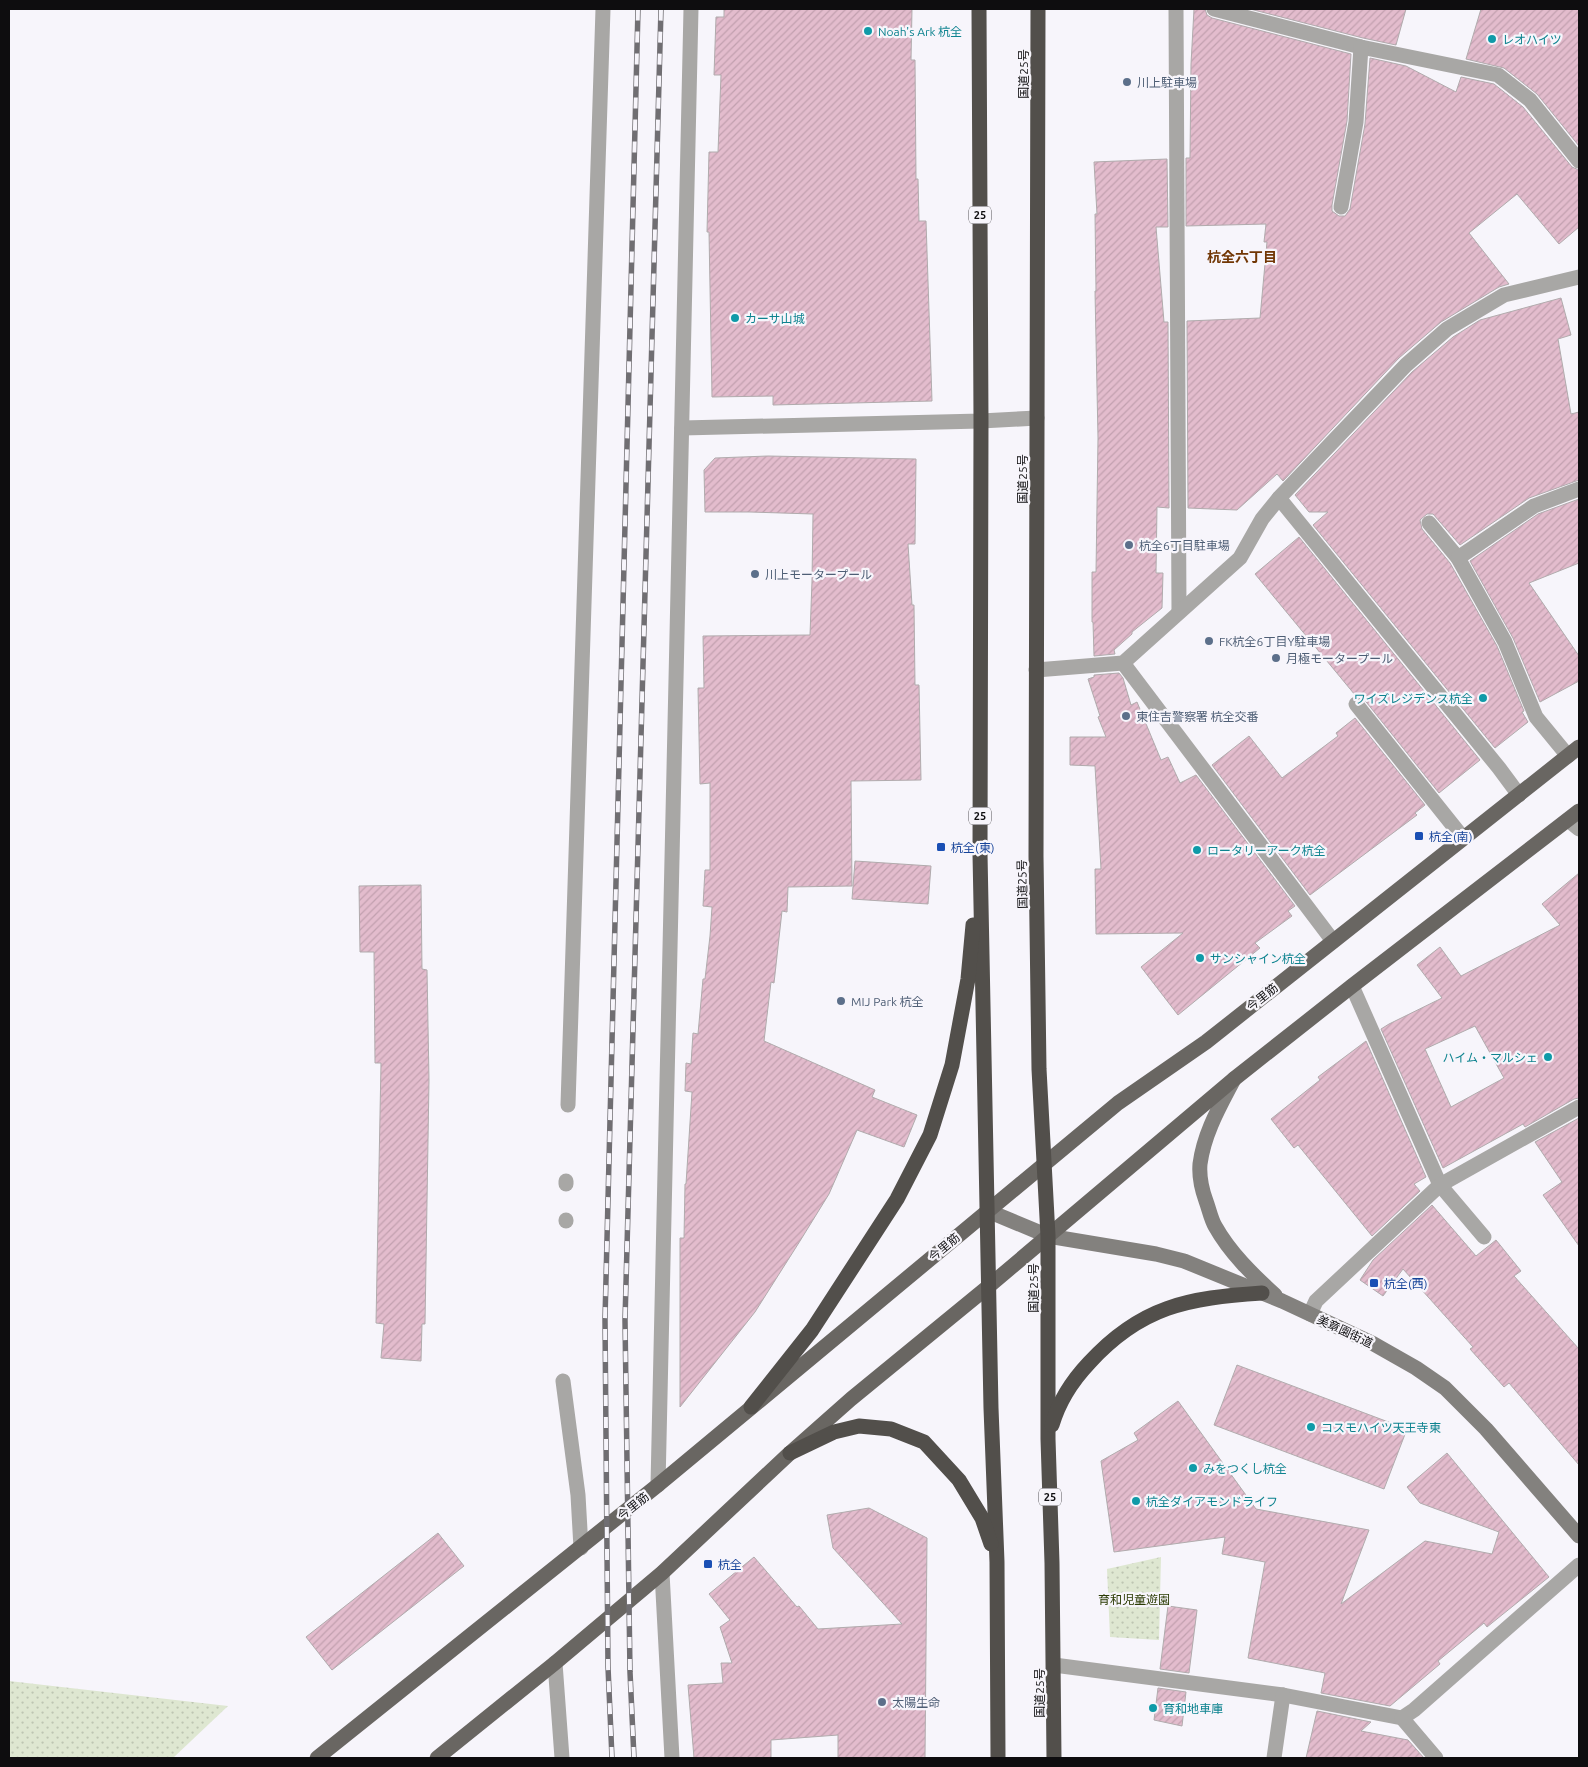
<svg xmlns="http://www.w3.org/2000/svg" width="1588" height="1767" font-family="Ubuntu,'Noto Sans JP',sans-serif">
  <defs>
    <pattern id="park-dots" width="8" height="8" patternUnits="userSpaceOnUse" patternTransform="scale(1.25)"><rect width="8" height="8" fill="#dee7d1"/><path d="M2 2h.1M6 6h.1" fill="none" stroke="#bdc5b2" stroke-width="1.8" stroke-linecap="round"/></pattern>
    <pattern id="building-hatch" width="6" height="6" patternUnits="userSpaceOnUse" patternTransform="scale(1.25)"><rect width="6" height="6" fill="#e3bccd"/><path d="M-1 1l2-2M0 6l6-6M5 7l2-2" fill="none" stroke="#c2a0af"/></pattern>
  </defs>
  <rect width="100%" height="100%" fill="#f7f5fb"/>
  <g fill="url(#park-dots)">
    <path d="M1161 1557 1159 1640 1110 1637 1107 1569Z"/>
    <path d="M9 1681 228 1706 173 1758H9Z"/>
  </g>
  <g fill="url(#building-hatch)" stroke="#b1abad" fill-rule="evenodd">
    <path d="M724 9H912L911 60H915L916 179H918L919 221H926L932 401 773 405V396L712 397 709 232H707L709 152H718L721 75H714L716 17H724Z"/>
    <path d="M1194 9H1205L1207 15 1212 18 1351 54 1347 121 1332 205V211L1339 216H1345L1350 209 1365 124 1370 58 1406 66 1456 92 1461 77 1494 84 1523 107 1572 167 1579 170V227L1559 244 1517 194 1469 233 1509 284 1499 287 1441 322 1399 358 1283 481 1277 474 1237 510 1188 508 1187 321 1260 318 1267 242H1264L1266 224 1186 226V158H1190L1191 64Z"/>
    <path d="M1250 9H1406L1396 45 1363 38Z"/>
    <path d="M1481 9H1579V146L1537 94 1504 68 1466 59Z"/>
    <path d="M1167 159 1168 227H1156L1164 322H1168L1169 508 1157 507 1156 573H1163L1162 608 1132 632V634L1114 650 1115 654 1094 656 1093 622H1092V572H1096L1098 438 1095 291H1096L1095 214H1097L1094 162Z"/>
    <path d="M1561 298 1571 335 1558 339 1571 414 1579 412V480L1529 498 1460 545 1433 514H1427L1420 520 1422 529 1450 563 1497 646 1524 711 1522 712 1528 722 1495 748 1313 525 1328 512H1309L1295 495 1412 372 1453 337 1480 320Z"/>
    <path d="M768 456 916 459 915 544H908L912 605H914L915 685H919L921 780 851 781 852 886 788 887 787 912 782 911 774 983 771 982 764 1041 875 1090 872 1097 917 1115 904 1147 857 1130 829 1194 800 1241 755 1312 680 1407V1238H684L685 1184H686L692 1092 685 1091 686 1063 691 1064 693 1033 698 1034 703 979H705L710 936 712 907 703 906 705 870H710V783L700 784 698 688H704L703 636 810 635 812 581 813 514 750 512H705L704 470 715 458Z"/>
    <path d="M1579 499V563L1529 583 1579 656V681L1540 702 1513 638 1470 561 1538 514Z"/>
    <path d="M1299 537 1480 760 1439 793 1363 698 1355 695 1255 574Z"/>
    <path d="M1119 673 1123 678 1131 705 1137 702 1161 760 1168 757 1180 783 1196 775 1295 906 1288 911 1292 916 1255 943 1260 948 1178 1015 1141 967 1183 933 1096 934 1095 869H1101L1095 766 1070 765V737H1106L1098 717 1100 716 1088 679 1094 677V675Z"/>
    <path d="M1355 718 1425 805 1415 813 1417 815 1310 895 1212 765 1249 736 1282 778 1338 736 1336 733Z"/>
    <path d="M855 861 931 866 928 904 852 899Z"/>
    <path d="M1579 873V1098L1574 1099 1525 1127 1523 1124 1443 1168 1381 1029 1389 1024 1442 998 1417 965 1440 947 1461 976 1560 925 1542 904ZM1475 1026 1504 1078 1451 1107 1425 1049Z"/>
    <path d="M421 885 422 969 427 970 429 1080 425 1324H422L421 1361 381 1358 384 1324 376 1323 381 1063H375L374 952H360L359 886Z"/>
    <path d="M1366 1041 1426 1177 1414 1184 1420 1191 1372 1236 1298 1145 1294 1148 1271 1119 1320 1080 1318 1077Z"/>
    <path d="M1579 1118V1246L1543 1195 1562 1182 1535 1142Z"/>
    <path d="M1432 1205 1476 1256 1496 1240 1521 1271 1514 1276 1579 1349V1465L1509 1383 1504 1387 1470 1349 1473 1347 1403 1269 1383 1296 1360 1280 1373 1260Z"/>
    <path d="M1237 1365 1407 1429 1384 1489 1214 1425Z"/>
    <path d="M1178 1401 1256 1509 1369 1530 1341 1604 1425 1541 1492 1554 1499 1532 1420 1503 1407 1487 1447 1453 1549 1577 1487 1627 1484 1623 1438 1661 1440 1664 1390 1706 1321 1693 1325 1673 1248 1658 1265 1562 1222 1554 1225 1537 1114 1552 1101 1461 1138 1440 1134 1433Z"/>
    <path d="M869 1508 927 1538 925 1758H838V1735L771 1740V1758H694L688 1685 723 1683 721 1663H732L720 1627 730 1620 709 1594 754 1557 797 1607 799 1606 818 1629 902 1624 833 1548 827 1515Z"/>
    <path d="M438 1533 464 1566 332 1670 306 1637Z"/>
    <path d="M1168 1606 1197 1610 1189 1673 1160 1669Z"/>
    <path d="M1158 1688 1186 1692 1182 1726 1154 1720Z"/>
    <path d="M1317 1711 1371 1722 1361 1731 1408 1740 1424 1758H1306Z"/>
  </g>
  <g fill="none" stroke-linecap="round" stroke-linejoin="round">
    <g stroke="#a8a7a5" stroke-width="15">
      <path d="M1279 498 1499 768 1519 795"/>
      <path d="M1356 704 1463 838"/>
      <path d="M568 1105 603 9"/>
      <path d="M566 1181V1184"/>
      <path d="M1440 1185 1484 1237"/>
      <path d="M566 1221V1220"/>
      <path d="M563 1381 578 1495 581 1548"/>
    </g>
    <g stroke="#a8a7a5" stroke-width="15">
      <path d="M1176 9 1179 612"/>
      <path d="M1214 9 1361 47 1498 75 1530 100 1579 161"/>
      <path d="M1341 207 1356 122 1361 47"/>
      <path d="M682 428 981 421 1037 418"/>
      <path d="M1429 523 1458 558 1505 642 1536 717 1568 756"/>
      <path d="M1458 558 1534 506 1579 489"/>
      <path d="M1123 663 1333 941"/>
      <path d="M1036 670 1123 663 1240 558 1262 519 1279 498 1406 365 1447 329 1504 295 1579 277"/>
      <path d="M1568 820 1579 829"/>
      <path d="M1352 986 1440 1185"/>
      <path d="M1310 1314 1316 1301 1440 1185 1579 1107"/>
      <path d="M658 1485 691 9"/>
      <path d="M662 1573 672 1758"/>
      <path d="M555 1663 562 1758"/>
      <path d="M1054 1665 1283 1695 1402 1718 1436 1758"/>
      <path d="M1402 1718 1414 1710 1579 1565"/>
      <path d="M1274 1758 1283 1695"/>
    </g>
    <g stroke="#83817e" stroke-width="15">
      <path d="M1234 1079C1220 1106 1204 1133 1200 1164 1199 1176 1202 1190 1206 1201 1209 1209 1211 1219 1215 1226 1230 1253 1253 1275 1275 1295"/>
      <path d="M988 1211 1048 1236 1156 1254 1184 1261 1282 1301 1372 1343 1416 1368 1445 1388 1486 1429 1579 1536"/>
    </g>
    <g stroke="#696662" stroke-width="15">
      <path d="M317 1758 658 1485 1118 1103 1206 1042 1579 747"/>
      <path d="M437 1758 555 1663 662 1573 790 1453 851 1399 989 1286 1234 1079 1352 986 1579 811"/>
    </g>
    <g stroke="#524f4b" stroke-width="15">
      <path d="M979 9 981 421 980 854 991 1408 997 1562 998 1758"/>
      <path d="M1038 9 1036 856 1039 1069 1048 1236V1439L1052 1563 1054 1758"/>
      <path d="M751 1407 812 1330 897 1199 930 1135 952 1065 968 979 973 925"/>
      <path d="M1052 1425C1059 1401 1072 1381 1089 1363 1141 1306 1188 1298 1262 1293"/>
      <path d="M790 1453 834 1432 859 1426 891 1429 924 1442 959 1480 982 1518 991 1544"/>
    </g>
    <defs>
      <g id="rail">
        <path d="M612 1758 608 1667 605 1319 638 9"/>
        <path d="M634 1758 630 1672 625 1320 661 9"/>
      </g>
    </defs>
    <use href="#rail" stroke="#706e72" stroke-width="5.5"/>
    <use href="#rail" stroke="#f7f5fb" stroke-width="4" stroke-dasharray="11" stroke-linecap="butt"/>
  </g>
  <g fill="#0f9aa8" stroke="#f7f5fb" stroke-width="2">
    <circle cx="868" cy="31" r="5"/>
    <circle cx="1492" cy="39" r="5"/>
    <circle cx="735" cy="318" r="5"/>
    <circle cx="1483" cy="698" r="5"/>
    <circle cx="1197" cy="850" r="5"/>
    <circle cx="1200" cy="958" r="5"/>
    <circle cx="1548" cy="1057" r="5"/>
    <circle cx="1311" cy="1427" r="5"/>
    <circle cx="1193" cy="1468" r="5"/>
    <circle cx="1136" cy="1501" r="5"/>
    <circle cx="1153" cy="1708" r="5"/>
  </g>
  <g fill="#5c6f8a" stroke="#f7f5fb" stroke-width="2">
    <circle cx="1127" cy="82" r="5"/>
    <circle cx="1129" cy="545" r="5"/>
    <circle cx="755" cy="574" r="5"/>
    <circle cx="1209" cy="641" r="5"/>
    <circle cx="1276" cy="658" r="5"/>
    <circle cx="1126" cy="716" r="5"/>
    <circle cx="841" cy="1001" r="5"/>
    <circle cx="882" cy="1702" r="5"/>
  </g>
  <g fill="#1a4fb4" stroke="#f7f5fb" stroke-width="2">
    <rect x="1414" y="831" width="10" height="10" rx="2.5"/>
    <rect x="936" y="842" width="10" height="10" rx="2.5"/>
    <rect x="1369" y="1278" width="10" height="10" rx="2.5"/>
    <rect x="703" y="1559" width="10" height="10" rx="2.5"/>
  </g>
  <g text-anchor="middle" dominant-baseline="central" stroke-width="4.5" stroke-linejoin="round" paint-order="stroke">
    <g fill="#f7f5fb" stroke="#545356" stroke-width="1">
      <rect x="969" y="206.5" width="22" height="17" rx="4"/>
      <rect x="969" y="807.5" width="22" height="17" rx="4"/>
      <rect x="1039" y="1488.5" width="22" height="17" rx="4"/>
    </g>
    <g font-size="11" font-weight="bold" fill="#0e0d0f">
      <text x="980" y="215">25</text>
      <text x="980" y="816">25</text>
      <text x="1050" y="1497">25</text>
    </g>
    <g font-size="12" fill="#0d838f" stroke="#f7f5fb" text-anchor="start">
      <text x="878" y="31">Noah's Ark 杭全</text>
      <text x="1502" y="39">レオハイツ</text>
      <text x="745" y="318">カーサ山城</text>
      <text x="1473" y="698" text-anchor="end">ワイズレジデンス杭全</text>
      <text x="1207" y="850">ロータリーアーク杭全</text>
      <text x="1210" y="958">サンシャイン杭全</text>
      <text x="1538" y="1057" text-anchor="end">ハイム・マルシェ</text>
      <text x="1321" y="1427">コスモハイツ天王寺東</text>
      <text x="1203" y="1468">みをつくし杭全</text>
      <text x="1146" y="1501">杭全ダイアモンドライフ</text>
      <text x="1163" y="1708">育和地車庫</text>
    </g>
    <g font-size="12" fill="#0e0d0f" stroke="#f7f5fb">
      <text transform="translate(1023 74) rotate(-90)">国道25号</text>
      <text transform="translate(1022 479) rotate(-90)">国道25号</text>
      <text transform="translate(1022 884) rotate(-91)">国道25号</text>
      <text transform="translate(1262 997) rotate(-39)">今里筋</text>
      <text transform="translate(944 1247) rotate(-40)">今里筋</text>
      <text transform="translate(1033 1288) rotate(-90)">国道25号</text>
      <text transform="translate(1345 1331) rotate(25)">美章園街道</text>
      <text transform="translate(633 1506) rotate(-39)">今里筋</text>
      <text transform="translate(1039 1693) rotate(-90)">国道25号</text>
    </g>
    <g font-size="12" fill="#4e5e75" stroke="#f7f5fb" text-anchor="start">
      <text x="1137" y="82">川上駐車場</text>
      <text x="1139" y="545">杭全6丁目駐車場</text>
      <text x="765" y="574">川上モータープール</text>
      <text x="1219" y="641">FK杭全6丁目Y駐車場</text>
      <text x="1286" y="658">月極モータープール</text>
      <text x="1136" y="716">東住吉警察署 杭全交番</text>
      <text x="851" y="1001">MIJ Park 杭全</text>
      <text x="892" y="1702">太陽生命</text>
    </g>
    <g font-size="12" fill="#164399" stroke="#f7f5fb" text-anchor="start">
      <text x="1429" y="836">杭全(南)</text>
      <text x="951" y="847">杭全(東)</text>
      <text x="1384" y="1283">杭全(西)</text>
      <text x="718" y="1564">杭全</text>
    </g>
    <g font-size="12" fill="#2c3c05" stroke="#f7f5fb">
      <text x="1134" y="1599">育和児童遊園</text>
    </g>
    <g font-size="14" font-weight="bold" fill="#713604" stroke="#f7f5fb">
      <text x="1242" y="257">杭全六丁目</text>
    </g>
  </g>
  <rect width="1588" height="1767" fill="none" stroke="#0e0d0f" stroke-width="20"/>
</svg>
